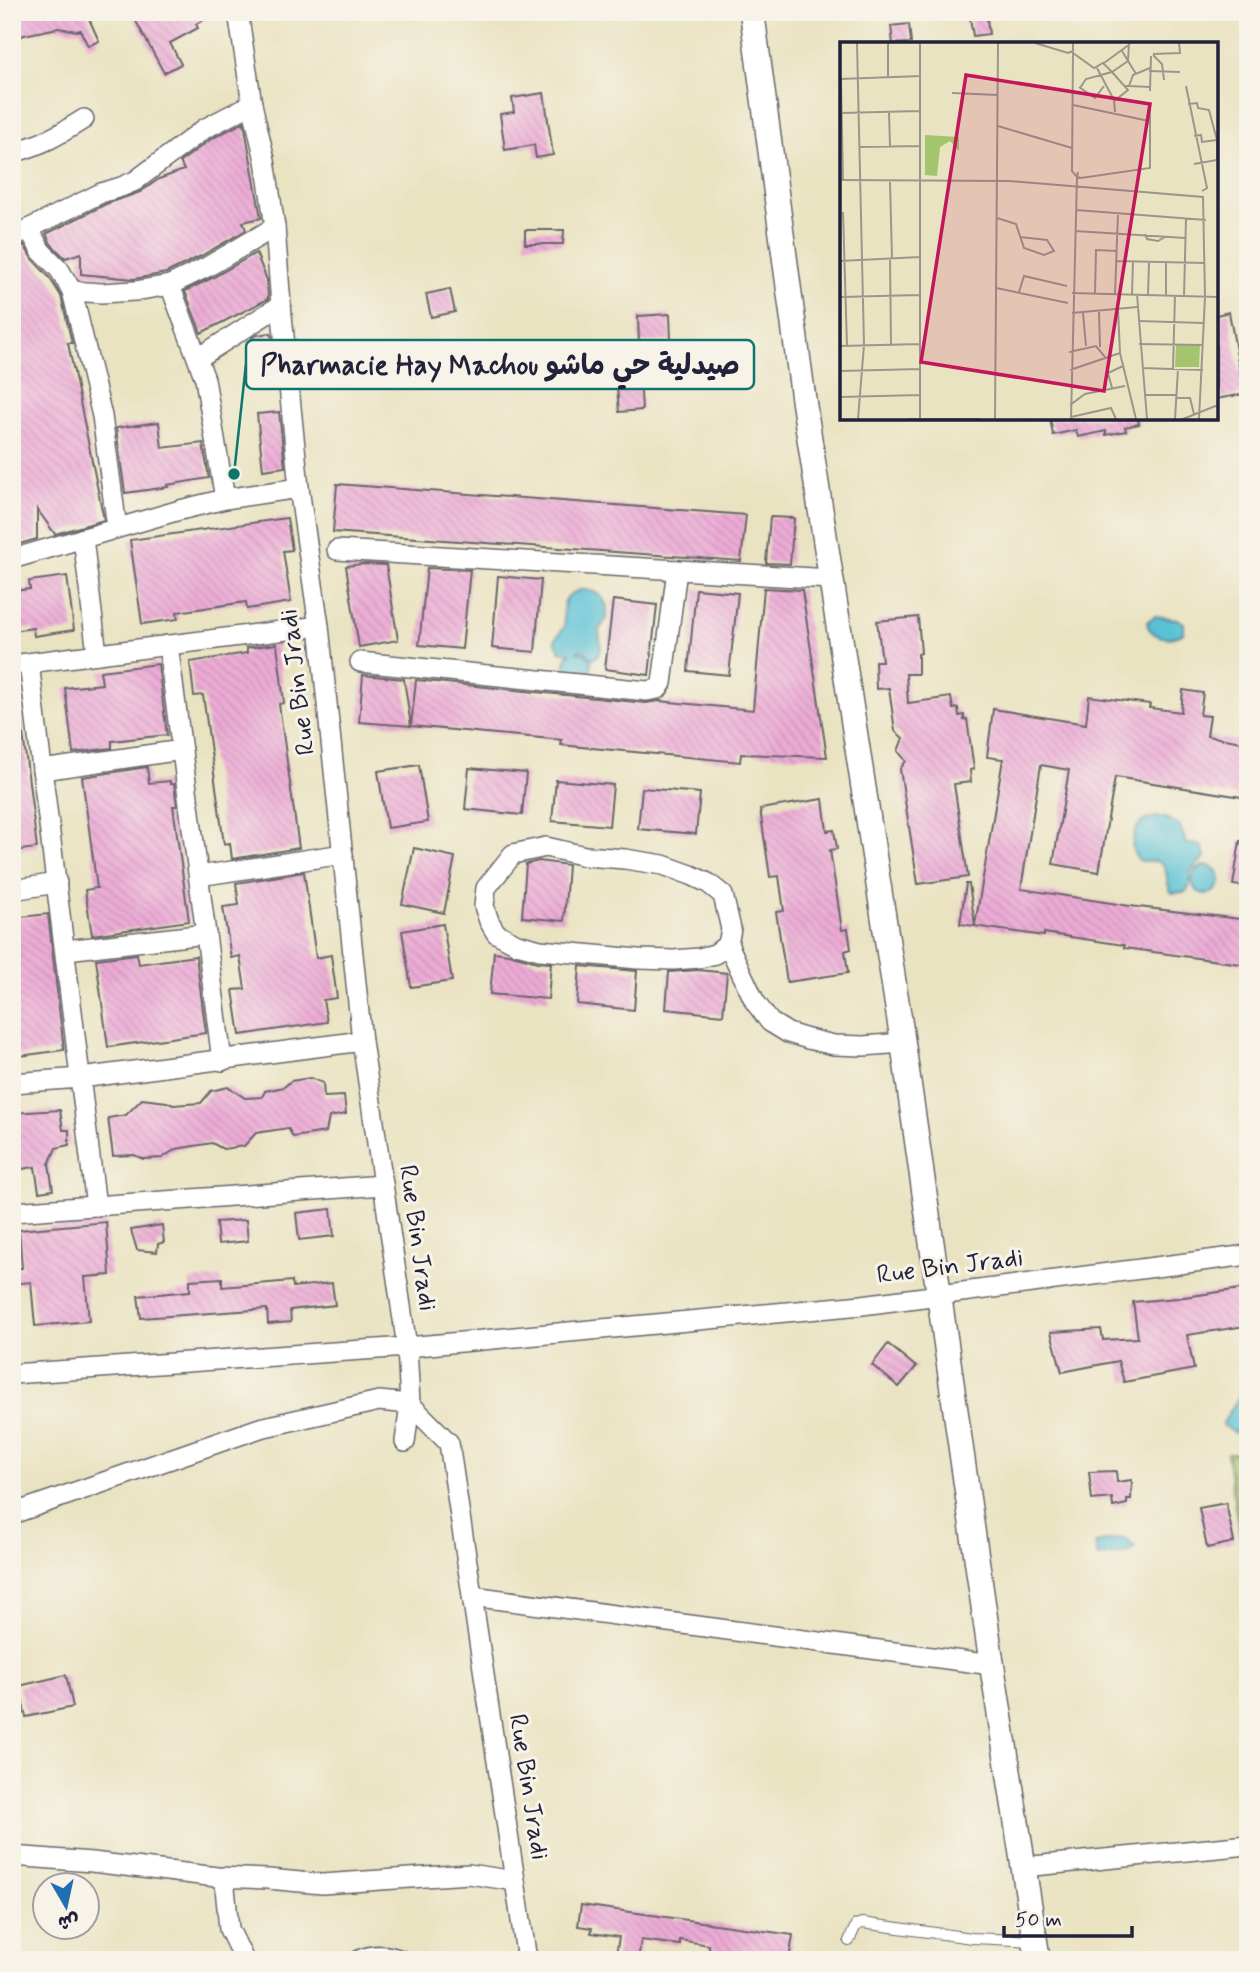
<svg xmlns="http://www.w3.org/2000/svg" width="1260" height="1972" font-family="Mynerve,'Playpen Sans Arabic',sans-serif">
  <defs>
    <pattern id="park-crowns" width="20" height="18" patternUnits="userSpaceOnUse" patternTransform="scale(1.75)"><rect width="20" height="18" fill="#a3c56e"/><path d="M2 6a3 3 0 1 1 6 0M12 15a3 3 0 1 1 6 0" fill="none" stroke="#8ca960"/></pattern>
    <pattern id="building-back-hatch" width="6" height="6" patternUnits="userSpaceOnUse" patternTransform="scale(1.75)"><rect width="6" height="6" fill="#ecabd5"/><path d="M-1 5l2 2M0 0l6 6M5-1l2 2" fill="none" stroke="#ca93b8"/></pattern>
  </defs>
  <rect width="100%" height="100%" fill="#f7f3e8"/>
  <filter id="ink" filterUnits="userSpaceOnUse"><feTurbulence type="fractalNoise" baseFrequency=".0143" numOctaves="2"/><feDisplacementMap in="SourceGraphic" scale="14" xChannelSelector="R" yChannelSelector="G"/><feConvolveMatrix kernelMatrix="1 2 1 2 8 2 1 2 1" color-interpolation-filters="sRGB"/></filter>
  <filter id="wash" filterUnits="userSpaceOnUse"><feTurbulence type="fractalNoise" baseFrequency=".00686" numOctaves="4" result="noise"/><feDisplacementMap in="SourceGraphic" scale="28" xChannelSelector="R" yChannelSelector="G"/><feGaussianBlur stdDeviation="1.57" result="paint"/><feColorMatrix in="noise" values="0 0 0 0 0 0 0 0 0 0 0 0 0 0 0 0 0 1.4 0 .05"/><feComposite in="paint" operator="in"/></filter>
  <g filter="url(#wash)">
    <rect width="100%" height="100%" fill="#eae3c2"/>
    <path fill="url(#park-crowns)" stroke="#627454" stroke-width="2" d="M1227 1453H1247L1248 1543 1241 1544Z"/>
    <g fill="#58c1d5" stroke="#3d7288" stroke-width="2">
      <path d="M581 590C595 589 609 598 607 615 606 620 602 626 599 630 599 643 606 650 593 659L583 650 576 651 587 655C594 662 593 670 585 677L568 675C563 667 564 660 570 653L560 651 555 640 564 627C565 610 557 596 581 590Z"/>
      <path d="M1155 616 1177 619 1184 623V632C1174 642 1148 638 1147 622Z"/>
      <path d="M1156 817 1165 818 1179 825 1187 844H1196L1203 848 1205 857 1190 872 1189 888 1185 892 1172 893C1165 884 1169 875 1164 866 1158 856 1146 866 1138 859 1129 851 1132 831 1141 823 1145 819 1151 818 1156 817Z"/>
      <circle cx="1206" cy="880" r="14"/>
      <path d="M1248 1381V1423L1240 1436 1222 1425Z"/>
      <path d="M1124 1538 1135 1547 1128 1553 1098 1557 1095 1543Z"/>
    </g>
    <g id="blocks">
      <g fill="url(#building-back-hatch)">
        <path d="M12 12H86L99 41 88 46 80 30 77 31 58 28 24 35 12 41Z"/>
        <path d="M131 12H218L196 24 198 28 170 43 181 64 164 73Z"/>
        <path d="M969 12H986L989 34 973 36Z"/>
        <path d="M909 24 911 43 893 44 891 26Z"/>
        <path d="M544 93 553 155 536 158 534 145 505 150 500 114 514 112 512 98Z"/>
        <path d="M244 122 261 218 243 222 246 230 201 256 166 273 134 279 81 274V253L65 258 51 244 46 234 106 204 140 192 159 179 184 170 180 162 211 139Z"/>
        <path d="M525 230H564L563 244H525Z"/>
        <path d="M24 245 32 259 49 277 61 296 72 343H68L104 520 55 534 37 509V539L12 546V249Z"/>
        <path d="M256 253 267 280 268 299 201 333 185 291 212 278Z"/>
        <path d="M450 289 455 312 431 317 426 294Z"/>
        <path d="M1229 312 1244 394 1216 399V315Z"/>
        <path d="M670 314 671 341 639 343 638 316Z"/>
        <path d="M271 333 274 359 256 362 252 338 257 335Z"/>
        <path d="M639 358 642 410 619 412 617 387H605L603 361Z"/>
        <path d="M279 412 285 467 263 470 257 414Z"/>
        <path d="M1050 418H1138L1139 424 1125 427 1126 431 1106 435V431L1078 437 1076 430 1053 435Z"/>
        <path d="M159 422 162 448 203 443 209 478 167 485 168 487 125 493 116 428Z"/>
        <path d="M337 484 746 515 741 561 333 532Z"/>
        <path d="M770 517 794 518 790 564 766 563Z"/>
        <path d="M287 518 292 550 283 551 291 602 247 609 246 602 177 612 178 619 142 624 130 540Z"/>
        <path d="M362 564 386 565 398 640 359 647 346 566Z"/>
        <path d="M427 568 470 570 462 649 419 645Z"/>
        <path d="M67 576 74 630 34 636 33 628 12 631V591L30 589 29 581Z"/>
        <path d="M498 576 541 580 535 652 492 648Z"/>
        <path d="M764 588 802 590 827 757 741 754 740 762 561 745 562 740 411 726 416 680 646 703 659 701 753 710Z"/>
        <path d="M696 589 738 593 729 675 688 671Z"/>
        <path d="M613 600 657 605 649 675 605 669Z"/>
        <path d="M918 617 921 653 918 654V674H906L908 703 951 697 953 709 958 708 959 716 964 715V720L967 719 974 769 970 770 971 782 954 784 968 877 918 884 900 769 906 761 898 751 903 738 895 731 889 688 876 689 875 661H882L877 621Z"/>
        <path d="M277 644 284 703 279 704 299 848 232 859 230 843 224 844 203 695 194 696 190 662 247 653V648Z"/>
        <path d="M158 664 167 735 112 741V748L73 753 65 688 102 684 100 671Z"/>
        <path d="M363 675 404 679 411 726 359 722Z"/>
        <path d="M1183 690 1203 693 1200 715 1210 716 1207 736 1248 743V798L1115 777 1099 872 1053 864 1069 770 1041 765 1021 889 1130 906 1248 920V965L1124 948V945L1044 933V936L960 924 966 884H969L975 925 1003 759 987 757 993 709 1086 724 1089 696 1150 704 1149 708 1181 712Z"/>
        <path d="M12 717H21L37 848 12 851Z"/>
        <path d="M419 765 428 822 387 828 378 771Z"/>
        <path d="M147 767 149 783 170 781V784H174L177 806H173L189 921 92 935 85 890 97 888 82 777Z"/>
        <path d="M469 768 526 773 522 815 465 809Z"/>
        <path d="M556 780 613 785 609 826 552 821Z"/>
        <path d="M642 788 700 793 696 834 638 829Z"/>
        <path d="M823 799 827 831 834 830 837 849 830 850 842 930 848 929 851 949 845 951 848 973 787 982 776 912 784 911 779 876 770 877 760 809Z"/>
        <path d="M1240 841H1248V887L1233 885Z"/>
        <path d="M414 848 455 857 444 913 402 904Z"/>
        <path d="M539 861 568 865 564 921 522 917 526 864Z"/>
        <path d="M304 872 316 958 331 955 337 998 323 1000 327 1022 240 1035 233 990 245 989 240 956 231 958 223 907 239 905 236 883Z"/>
        <path d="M48 914 64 1050 12 1057V918Z"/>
        <path d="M443 924 452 981 411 987 402 931Z"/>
        <path d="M494 952 509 954 537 962 551 963 548 999 490 994Z"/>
        <path d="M137 954 139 964 196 956 206 1033 108 1047 96 959Z"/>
        <path d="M580 966 637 971 634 1010 577 1004Z"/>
        <path d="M698 970 727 973 723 1015 666 1009 669 972Z"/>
        <path d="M310 1078 323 1083 324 1097 344 1096 346 1114 329 1117 326 1132 293 1137 288 1128 256 1133 244 1146 223 1149 212 1143 176 1149 162 1158 143 1159 134 1155 113 1156 108 1118 126 1115 142 1099 167 1102 173 1105 201 1103 211 1091 228 1087 245 1098 262 1097 265 1091 284 1087 291 1081Z"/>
        <path d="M60 1110 63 1130H69V1145L56 1148 49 1164 53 1190 39 1192 35 1167 22 1169 12 1164V1113Z"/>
        <path d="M331 1209 334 1236 299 1240 296 1213Z"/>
        <path d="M246 1220 248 1241 218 1244 216 1222Z"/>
        <path d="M106 1222 110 1275 85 1277 89 1321 35 1326 31 1282 12 1284V1269L22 1268 19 1230Z"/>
        <path d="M162 1225 164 1242 158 1244 157 1252 137 1250 131 1230Z"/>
        <path d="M222 1278V1287L292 1281 293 1287 332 1283 335 1305 290 1310 291 1322 268 1324 267 1309 141 1318 138 1296 190 1291V1280Z"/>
        <path d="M1241 1289 1246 1326 1187 1335 1194 1369 1124 1382 1118 1361 1062 1372 1051 1332 1101 1329 1103 1340 1138 1338 1133 1302 1177 1298Z"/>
        <path d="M888 1344 916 1367 899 1387 872 1365Z"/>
        <path d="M1116 1471 1117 1482 1132 1480 1131 1499H1127V1504L1113 1507 1112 1498 1092 1500 1089 1472Z"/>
        <path d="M1226 1503 1234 1542 1207 1548 1199 1508Z"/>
        <path d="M66 1675 73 1707 26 1717 19 1686Z"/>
        <path d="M581 1905 793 1935 789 1960 767 1958V1955L739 1951 738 1954 709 1950V1945L680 1940V1945L641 1940 638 1960H615L619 1937 591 1933 592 1928 578 1926Z"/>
      </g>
    </g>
  </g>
  <g filter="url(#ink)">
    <use href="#blocks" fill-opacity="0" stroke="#68666a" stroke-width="2"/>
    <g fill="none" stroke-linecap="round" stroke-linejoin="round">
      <defs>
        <path id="service" d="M849 1941 856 1925 862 1923 972 1938 1034 1941"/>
        <g id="minor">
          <path d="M238 12 252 104 265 160 275 227 281 305 299 488 319 626 362 1041 407 1347 410 1404 449 1443 527 1960"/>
          <path d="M12 153C43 144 57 136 84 119"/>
          <path d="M29 229 41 251 59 269 72 291 101 293 135 291 170 285 207 267 275 227"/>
          <path d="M12 237 101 193 121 187 135 181 204 129 252 104"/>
          <path d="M170 285 205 379 225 499"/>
          <path d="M72 291 102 416 117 528"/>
          <path d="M198 358 281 305"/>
          <path d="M83 538 97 654"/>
          <path d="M337 550 831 579"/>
          <path d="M12 559 180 510 225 499 299 488"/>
          <path d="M360 662 647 691 658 689 662 683 677 570"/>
          <path d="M29 663 96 1206"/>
          <path d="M12 665 319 626"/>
          <path d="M42 770 182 750"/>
          <path d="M199 876 343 854"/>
          <path d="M12 890 57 883"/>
          <path d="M206 934 222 1061"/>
          <path d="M728 944 715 954 699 958 674 960 638 959 540 950 517 944 496 933 489 921 484 906 486 888 513 854 546 847 585 856 625 859 663 865 691 875 708 883 723 895 731 929 728 944 755 1002 770 1022 788 1033 808 1039 834 1045 863 1046 903 1043"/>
          <path d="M66 950 206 934 168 645"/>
          <path d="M12 1083 81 1078 362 1041"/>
          <path d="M12 1212 383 1185"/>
          <path d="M12 1374 407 1347 862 1305 1248 1255"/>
          <path d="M12 1514 260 1428 379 1401 410 1404 405 1442"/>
          <path d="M472 1596 992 1665"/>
          <path d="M12 1856 92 1862 217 1877 268 1879 322 1884 469 1874 515 1881"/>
          <path d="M1023 1867 1248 1845"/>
          <path d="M224 1877 229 1929 244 1960"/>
          <path d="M359 1960C373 1954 386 1954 401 1960"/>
        </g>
        <path id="tertiary" d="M752 12 804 403 903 1043 991 1659 1038 1960"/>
      </defs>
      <use href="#service" stroke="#68666a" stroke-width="12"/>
      <use href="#minor" stroke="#68666a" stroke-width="22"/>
      <use href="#tertiary" stroke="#68666a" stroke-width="27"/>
      <use href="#service" stroke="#fff" stroke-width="10"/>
      <use href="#minor" stroke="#fff" stroke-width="19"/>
      <use href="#tertiary" stroke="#fff" stroke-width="24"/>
    </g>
  </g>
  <g text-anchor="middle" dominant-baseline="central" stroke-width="6" stroke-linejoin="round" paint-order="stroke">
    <g font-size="26" fill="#22223b" stroke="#f7f3e8">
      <text transform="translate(298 682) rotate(-97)">Rue Bin Jradi</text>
      <text transform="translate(417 1238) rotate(82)">Rue Bin Jradi</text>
      <text transform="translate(950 1267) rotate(-7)">Rue Bin Jradi</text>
      <text transform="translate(528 1787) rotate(81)">Rue Bin Jradi</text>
    </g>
  </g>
  <g transform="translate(840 42)">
    <rect width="378" height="378" fill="#eae3c2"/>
    <path d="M85 93 119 95V109L110 99 100 105 97 134 85 133ZM336 303H360L359 325H335Z" fill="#a3c56e"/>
    <path fill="none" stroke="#9a968c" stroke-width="2" d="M17 1 24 303 18 377M48 1V36M195 1 228 11 233 9V1M282 9 296 32M233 11 254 26 263 21 272 30 288 19 289 1M313 12 340 11 339 1M313 13 322 22 324 38M264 21 290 2M257 26 274 58 275 70M309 29 340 30M0 37 81 34M1 37 3 139M285 44H289L293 33 310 26M289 44 310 45M346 44 367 146 362 149M239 45 255 56 264 44M240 46 246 37 272 30 288 48 274 59M310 49 311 14M112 51 158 53M348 62 357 61 358 66 369 68 377 98M233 63 309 79M49 70 50 104M0 71 80 69M158 84 232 106M19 105 80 104M354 122 377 118V98L362 100 361 93 354 94M238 130 237 135 241 136 310 126V67M0 138 169 139 363 155 365 255 359 377M50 140 52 216M236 168 366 178M3 170 7 304M157 176 176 182 184 206 204 213 214 209 207 198 180 195M235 189 345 196M305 192 307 197 318 199 325 195M50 216 51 302M0 219 80 215M276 219 365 221M156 246 228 261M179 250 184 234 227 244M232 251 378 255M255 251 256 208 277 209M275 252 278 171M292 252 293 219M297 252 307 377M308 253 309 220M326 253V221M344 254 346 177M0 255 80 253M278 267 280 311 296 377M259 270 260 305M232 271 297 265M243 271 246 304M298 279 364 281M299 302 363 303M0 304 80 302M229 310 256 304 265 315M302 326 363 328M333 327 335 253M230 328 280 311M0 329 80 327M272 346 268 331 283 324M305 353H336M0 355 80 353M336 356H350L354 372M230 363 245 352 285 344M231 375 271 366 276 377M80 376V1M67 377H140M155 377 158 1M231 377 237 135 232 129 233 9M335 377 338 327M343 377 378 363"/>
    <path fill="#c2185b" fill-opacity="0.15" stroke="#c2185b" stroke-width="3.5" d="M126 33 310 62 264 349 81 320Z"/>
    <rect width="378" height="378" fill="none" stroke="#22223b" stroke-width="3.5"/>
  </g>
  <path fill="none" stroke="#0f766e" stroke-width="2.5" d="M234 474L246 364"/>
  <circle fill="#0f766e" stroke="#f7f3e8" stroke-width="2.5" cx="234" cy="474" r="7"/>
  <rect fill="#f7f3e8" stroke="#0f766e" stroke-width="2.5" x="246" y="340" width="508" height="49" rx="7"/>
  <g font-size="28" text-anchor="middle" font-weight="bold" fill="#22223b">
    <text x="500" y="374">Pharmacie Hay Machou صيدلية حي ماشو</text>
  </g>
  <rect width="1260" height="1972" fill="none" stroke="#f7f3e8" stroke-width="42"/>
  <g transform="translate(66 1906) rotate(171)"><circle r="33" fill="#f7f3e8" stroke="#a29fa3" stroke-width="2"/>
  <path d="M0-5L12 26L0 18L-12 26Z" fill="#1f6fb2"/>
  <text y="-10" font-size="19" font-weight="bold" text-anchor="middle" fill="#22223b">ش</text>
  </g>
  <path d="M1004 1926v10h128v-10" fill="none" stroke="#22223b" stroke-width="3.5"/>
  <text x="1015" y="1926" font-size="21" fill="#22223b" stroke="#f7f3e8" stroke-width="5" paint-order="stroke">50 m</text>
</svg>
